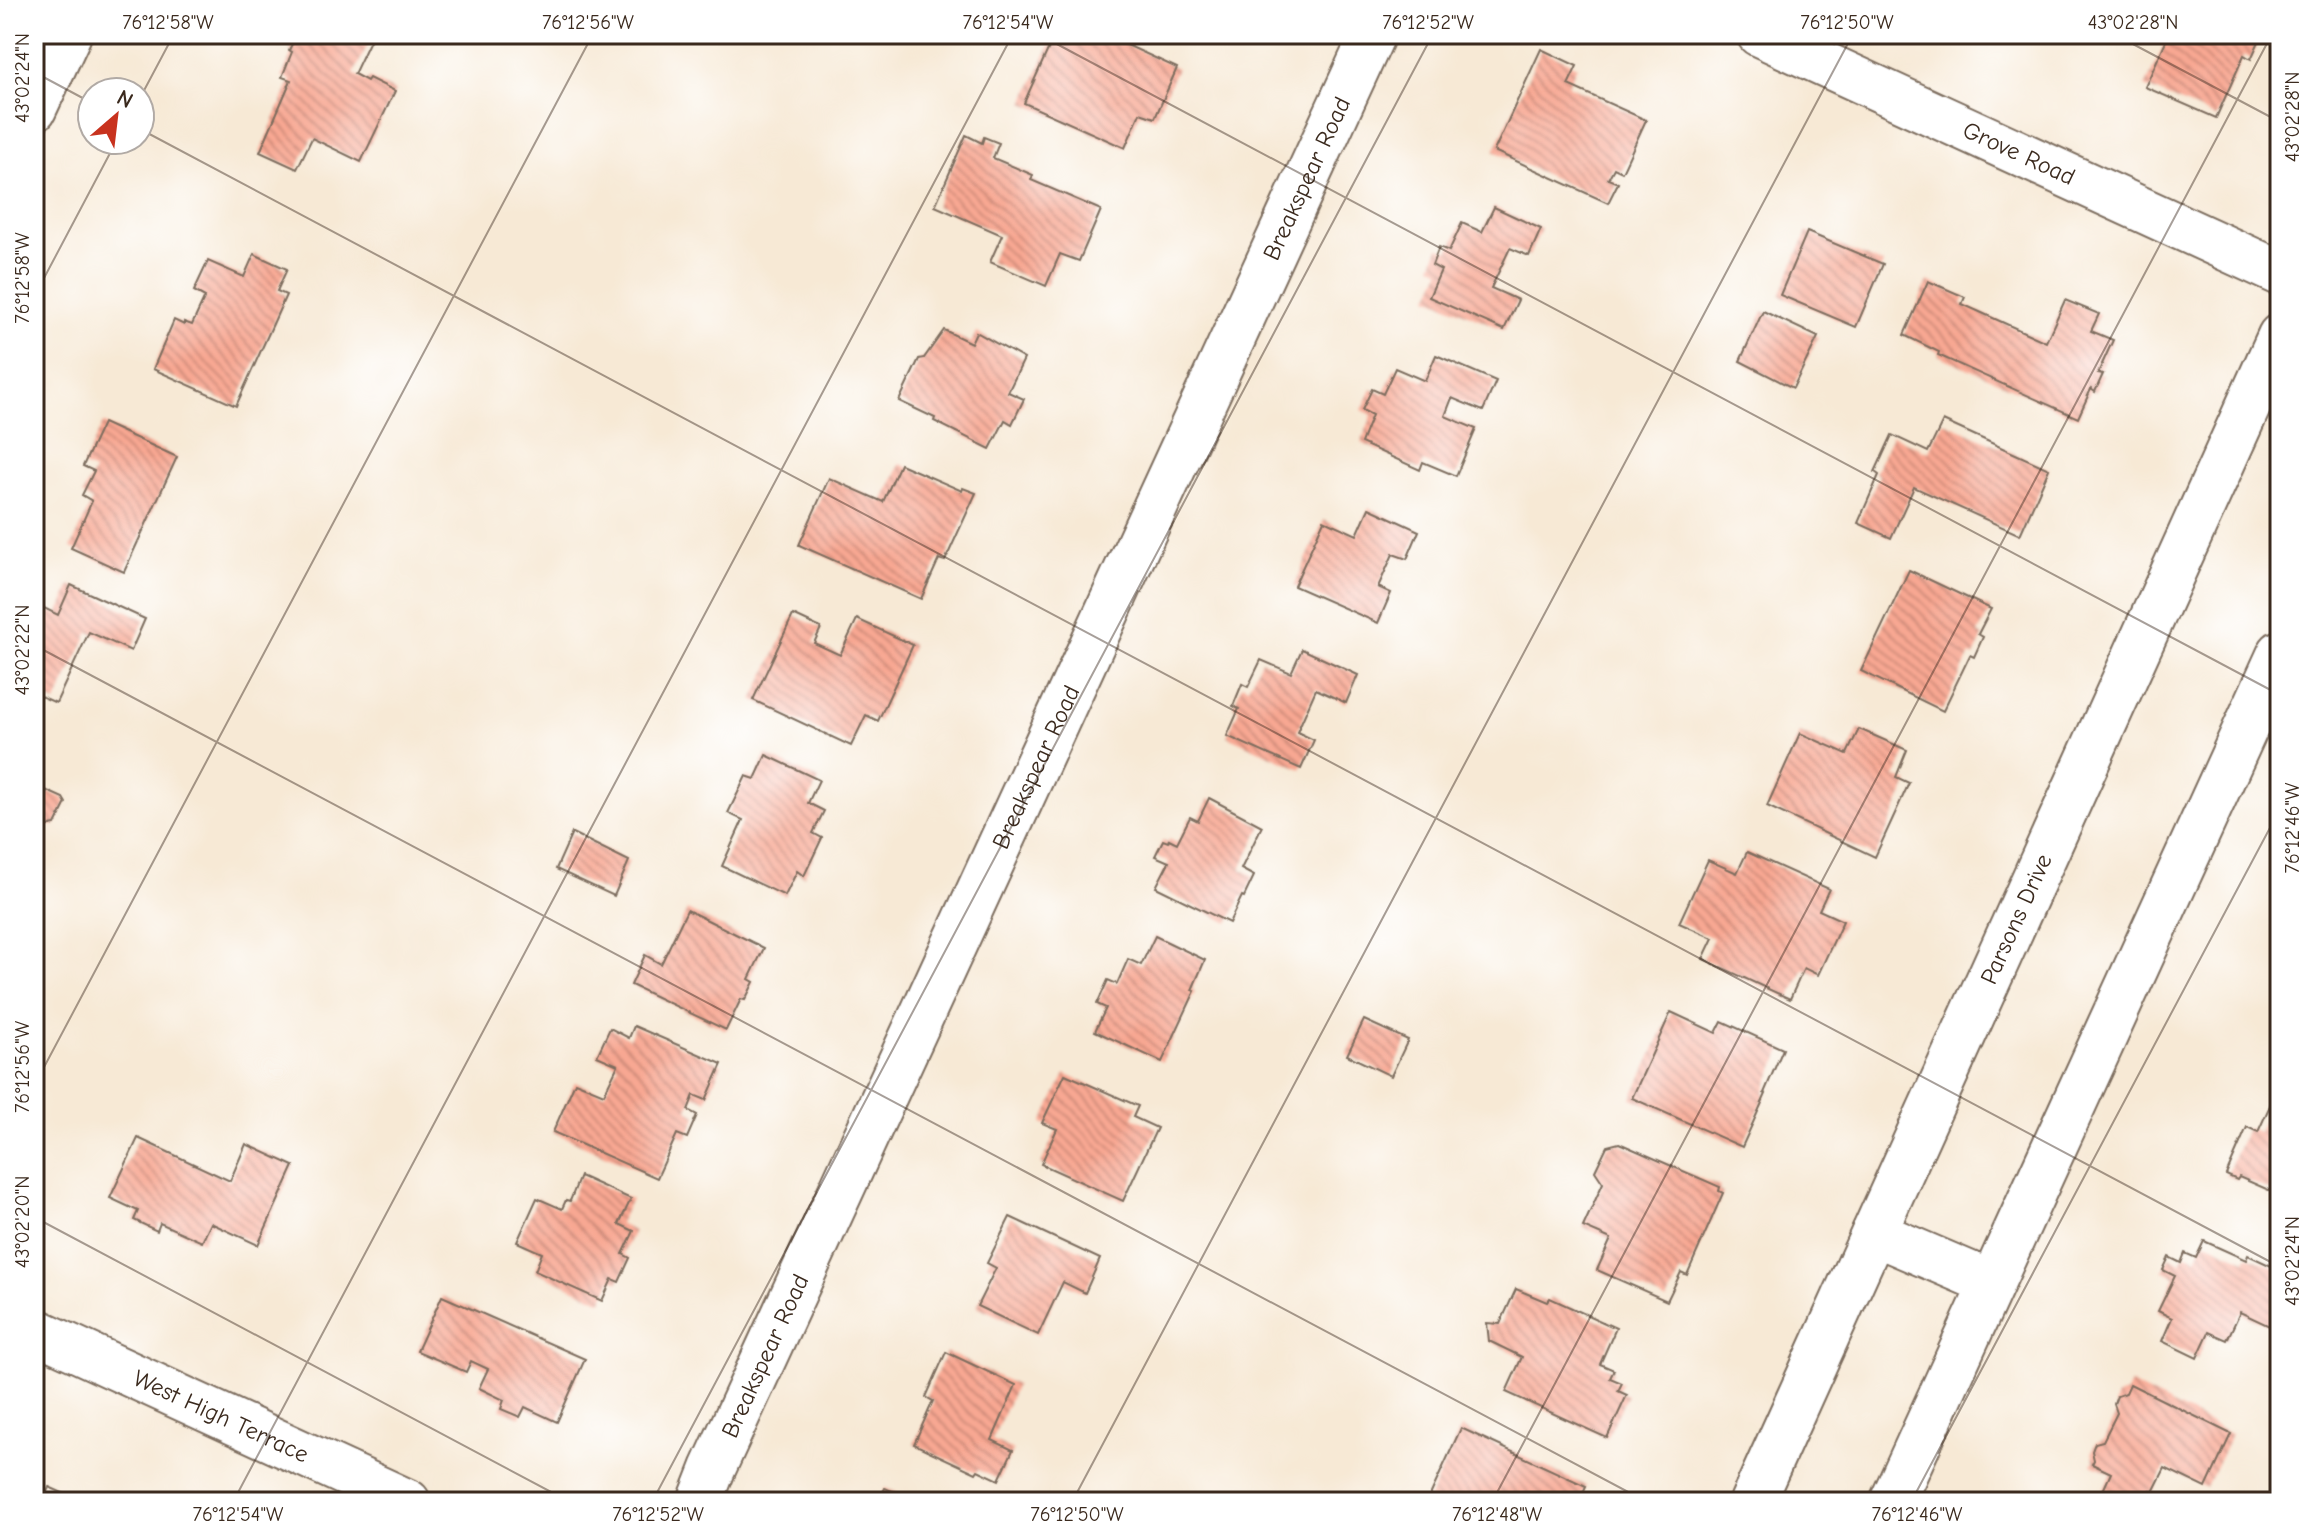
<svg xmlns="http://www.w3.org/2000/svg" width="2314" height="1536" font-family="'Comic Neue',sans-serif">
  <defs>
    <pattern id="building-back-hatch" width="6" height="6" patternUnits="userSpaceOnUse" patternTransform="scale(2)"><rect width="6" height="6" fill="#f8a792"/><path d="M-1 5l2 2M0 0l6 6M5-1l2 2" fill="none" stroke="#ca8877"/></pattern>
  </defs>
  <rect width="100%" height="100%" fill="#fff"/>
  <filter id="ink" filterUnits="userSpaceOnUse"><feTurbulence type="fractalNoise" baseFrequency=".0125" numOctaves="2"/><feDisplacementMap in="SourceGraphic" scale="16" xChannelSelector="R" yChannelSelector="G"/><feConvolveMatrix kernelMatrix="1 2 1 2 8 2 1 2 1" color-interpolation-filters="sRGB"/></filter>
  <filter id="wash" filterUnits="userSpaceOnUse"><feTurbulence type="fractalNoise" baseFrequency=".006" numOctaves="4" result="noise"/><feDisplacementMap in="SourceGraphic" scale="32" xChannelSelector="R" yChannelSelector="G"/><feGaussianBlur stdDeviation="1.8" result="paint"/><feColorMatrix in="noise" values="0 0 0 0 0 0 0 0 0 0 0 0 0 0 0 0 0 1.4 0 .05"/><feComposite in="paint" operator="in"/></filter>
  <g filter="url(#wash)">
    <rect width="100%" height="100%" fill="#f7e9d5"/>
    <g id="blocks">
      <g fill="url(#building-back-hatch)">
        <path d="M297 34H373L354 74 367 81 369 78 395 91 361 162 312 138 297 169 260 152 291 80 282 77 292 52 289 50Z"/>
        <path d="M1055 34H1103L1177 68 1155 118 1140 113 1125 148 1024 103Z"/>
        <path d="M2169 34H2255L2261 37 2251 59 2244 55 2216 118 2145 87Z"/>
        <path d="M1541 49 1577 66 1568 85 1646 120 1622 172 1614 168 1608 179 1618 183 1608 203 1494 151Z"/>
        <path d="M966 135 982 143 984 137 999 143 993 158 1033 175 1031 180 1101 210 1079 261 1060 254 1046 286 990 262 1002 235 935 206Z"/>
        <path d="M1494 207 1541 229 1529 256 1510 248 1491 288 1518 300 1504 330 1429 297 1441 270 1432 265 1439 247 1449 251 1462 223 1482 232Z"/>
        <path d="M1807 232 1883 264 1856 327 1780 295Z"/>
        <path d="M254 254 287 269 277 291 286 295 236 406 153 369 174 320 184 325V322L192 325 205 297 194 291 208 261 244 277Z"/>
        <path d="M1928 281 1965 297 1962 304 2046 342 2065 300 2099 314 2091 331 2113 340 2098 373 2103 374 2095 392 2091 389 2078 418 1938 355 1939 352 1904 335Z"/>
        <path d="M1763 311 1818 337 1793 388 1740 361Z"/>
        <path d="M944 330 971 343 976 332 1024 359 1008 392 1024 399 1012 424 1005 420 990 449 934 421 935 418 899 401 919 359 924 358Z"/>
        <path d="M1436 355 1496 381 1483 411 1452 398 1445 416 1476 429 1456 476 1423 462 1420 470 1361 443 1372 415 1362 410 1372 389 1383 394 1395 368 1425 381Z"/>
        <path d="M1943 421 2049 469 2020 535 1914 487 1891 538 1858 523 1879 475 1875 472 1892 435 1928 452Z"/>
        <path d="M103 423 177 457 124 572 71 548 92 501 82 495 94 471 83 466Z"/>
        <path d="M900 464 962 491 963 488 976 493 945 561 939 559 921 599 799 545 829 478 883 502Z"/>
        <path d="M1369 508 1419 531 1407 559 1393 554 1378 587 1391 593 1378 623 1294 586 1324 520 1357 535Z"/>
        <path d="M1909 570 1991 609 1978 634 1983 637 1974 657 1970 655 1943 711 1861 671Z"/>
        <path d="M71 585 145 619 131 651 89 632 56 703 34 693V603L58 615Z"/>
        <path d="M793 615 821 628 814 643 840 655 857 619 913 645 878 721 866 715 851 746 753 700Z"/>
        <path d="M1302 649 1358 675 1346 703 1316 689 1297 732 1314 740 1301 769 1227 736 1239 709 1233 706 1242 684 1248 687 1261 660 1291 673Z"/>
        <path d="M1859 729 1907 750 1896 777 1909 783 1875 857 1767 806 1800 733 1847 754Z"/>
        <path d="M766 755 819 780 808 803 824 811 813 833 822 838 804 876 797 871 785 896 722 866 743 820 728 813 746 776 755 779Z"/>
        <path d="M34 785 63 798 66 803 55 825 49 826 34 819Z"/>
        <path d="M1209 798 1262 826 1241 869 1254 876 1244 897 1242 896 1229 923 1156 887 1169 862 1155 856 1163 840 1168 842 1169 839 1177 843 1190 817 1198 821Z"/>
        <path d="M572 833 629 861 614 896 556 869Z"/>
        <path d="M1747 852 1829 889 1819 910 1843 921 1818 975 1804 968 1790 999 1703 959 1713 938 1679 923 1708 860 1737 873Z"/>
        <path d="M687 910 764 948 749 979 754 982 745 1000 741 999 726 1030 631 985 645 955 661 964Z"/>
        <path d="M1155 936 1205 960 1192 990 1195 991 1162 1062 1095 1031 1106 1008 1097 1004 1108 980 1117 984 1128 959 1141 965Z"/>
        <path d="M1671 1012 1716 1033 1722 1021 1783 1049 1764 1093 1766 1094 1742 1147 1632 1098Z"/>
        <path d="M1364 1020 1408 1040 1391 1076 1347 1055Z"/>
        <path d="M634 1026 722 1064 706 1100 694 1095 688 1110 697 1115 687 1138 677 1134 657 1178 553 1132 575 1082 604 1094 618 1065 597 1056 610 1028 629 1038Z"/>
        <path d="M1065 1074 1138 1106 1133 1117 1157 1128 1123 1201 1041 1164 1057 1129 1042 1123Z"/>
        <path d="M2272 1101 2280 1104V1195L2239 1177 2237 1180 2226 1175 2247 1127 2258 1132Z"/>
        <path d="M138 1138 230 1181 246 1144 294 1166 258 1245 211 1223 202 1242 160 1223 157 1231 134 1220 138 1211 110 1198Z"/>
        <path d="M1619 1143 1720 1187 1719 1191 1723 1193 1687 1275 1681 1272 1667 1301 1597 1270 1611 1239 1583 1227 1603 1183 1595 1171 1607 1146Z"/>
        <path d="M580 1176 631 1199 619 1224 634 1231 623 1254 630 1258 619 1282 612 1279 602 1301 535 1271 542 1253 517 1242 537 1198 562 1209 566 1200 570 1201Z"/>
        <path d="M1010 1217 1100 1259 1085 1293 1063 1282 1038 1335 977 1306 996 1268 987 1263Z"/>
        <path d="M2204 1241 2246 1260 2248 1255 2280 1270V1331L2240 1312 2227 1340 2209 1332 2197 1358 2162 1341 2172 1318 2158 1311 2175 1276 2163 1270 2169 1257 2181 1263 2185 1253 2196 1258Z"/>
        <path d="M1516 1289 1547 1302 1550 1298 1616 1328 1600 1364 1614 1370 1610 1378 1622 1383 1618 1391 1627 1395 1607 1438 1506 1392 1522 1357 1489 1341 1487 1323 1500 1324Z"/>
        <path d="M442 1296 585 1359 557 1422 525 1407 520 1417 501 1409 504 1400 479 1388 488 1369 471 1361 466 1372 417 1351Z"/>
        <path d="M946 1352 1016 1385 992 1440 1013 1450 999 1480 978 1470 976 1473 914 1444 933 1401 926 1397Z"/>
        <path d="M2130 1384 2231 1434 2206 1488 2165 1468 2153 1492 2150 1491 2144 1502H2110L2100 1497 2111 1473 2092 1464 2094 1460 2092 1451 2095 1443 2103 1441 2117 1413 2114 1404 2117 1396 2126 1393Z"/>
        <path d="M1461 1428 1586 1486 1579 1502H1427Z"/>
        <path d="M49 1487 74 1498 72 1502H34V1489L46 1495Z"/>
        <path d="M885 1488 917 1502H878Z"/>
      </g>
    </g>
  </g>
  <g filter="url(#ink)">
    <use href="#blocks" fill-opacity="0" stroke="#7d6d5e" stroke-width="2"/>
    <g fill="none" stroke-linecap="round" stroke-linejoin="round">
      <defs>
        <g id="street">
          <path id="s1" d="M1759 34 2280 273"/>
          <path d="M34 109 69 34"/>
          <path d="M1874 1233 1991 1283"/>
          <path id="s2" d="M34 1330 408 1502"/>
          <path id="s3" d="M700 1502 713 1469 1373 34"/>
          <path id="s4" d="M1752 1502 2280 336"/>
          <path d="M1892 1502 2280 653"/>
        </g>
      </defs>
      <use href="#street" stroke="#7d6d5e" stroke-width="48"/>
      <use href="#street" stroke="#fff" stroke-width="44"/>
    </g>
  </g>
  <path fill="none" stroke="#3b2a1e" stroke-width="2" stroke-opacity="0.45" d="M1038 34 2280 695M2114 34 2280 122M34 72 92 103M140 98 174 34M140 129 2280 1267M34 297 117 140M34 645 1647 1502M34 1086 593 34M34 1217 570 1502M233 1502 1013 34M652 1502 1433 34M1072 1502 1853 34M1492 1502 2272 34M1911 1502 2280 809"/>
  <g text-anchor="middle" dominant-baseline="central" stroke-width="6" stroke-linejoin="round" paint-order="stroke">
    <g font-size="24" fill="#3b2a1e" stroke="#fff">
      <text stroke="none"><textPath href="#s1" startOffset="286">Grove Road</textPath></text>
      <text stroke="none"><textPath href="#s3" startOffset="1456">Breakspear Road</textPath></text>
      <text stroke="none"><textPath href="#s3" startOffset="808">Breakspear Road</textPath></text>
      <text stroke="none"><textPath href="#s4" startOffset="640">Parsons Drive</textPath></text>
      <text stroke="none"><textPath href="#s3" startOffset="160">Breakspear Road</textPath></text>
      <text stroke="none"><textPath href="#s2" startOffset="206">West High Terrace</textPath></text>
    </g>
  </g>
  <rect width="2314" height="1536" fill="none" stroke="#fff" stroke-width="88"/>
  <g transform="translate(116 116) rotate(28)"><circle r="38" fill="#ffffff" stroke="#b1aaa5" stroke-width="2"/>
  <path d="M0-6L14 30L0 20L-14 30Z" fill="#c8321e"/>
  <text y="-12" font-size="22" font-weight="bold" text-anchor="middle" fill="#3b2a1e">N</text>
  </g>
  <rect x="44" y="44" width="2226" height="1448" fill="none" stroke="#3b2a1e" stroke-width="3"/>
  <g font-size="20" text-anchor="middle" fill="#3b2a1e">
    <text x="168" y="29">76°12'58"W</text>
    <text x="588" y="29">76°12'56"W</text>
    <text x="1008" y="29">76°12'54"W</text>
    <text x="1428" y="29">76°12'52"W</text>
    <text x="1847" y="29">76°12'50"W</text>
    <text x="2133" y="29">43°02'28"N</text>
    <text transform="translate(22 78) rotate(-90)" y="7">43°02'24"N</text>
    <text transform="translate(2292 117) rotate(-90)" y="7">43°02'28"N</text>
    <text transform="translate(22 278) rotate(-90)" y="7">76°12'58"W</text>
    <text transform="translate(22 650) rotate(-90)" y="7">43°02'22"N</text>
    <text transform="translate(2292 828) rotate(-90)" y="7">76°12'46"W</text>
    <text transform="translate(22 1067) rotate(-90)" y="7">76°12'56"W</text>
    <text transform="translate(22 1222) rotate(-90)" y="7">43°02'20"N</text>
    <text transform="translate(2292 1261) rotate(-90)" y="7">43°02'24"N</text>
    <text x="238" y="1521">76°12'54"W</text>
    <text x="658" y="1521">76°12'52"W</text>
    <text x="1077" y="1521">76°12'50"W</text>
    <text x="1497" y="1521">76°12'48"W</text>
    <text x="1917" y="1521">76°12'46"W</text>
  </g>
</svg>
